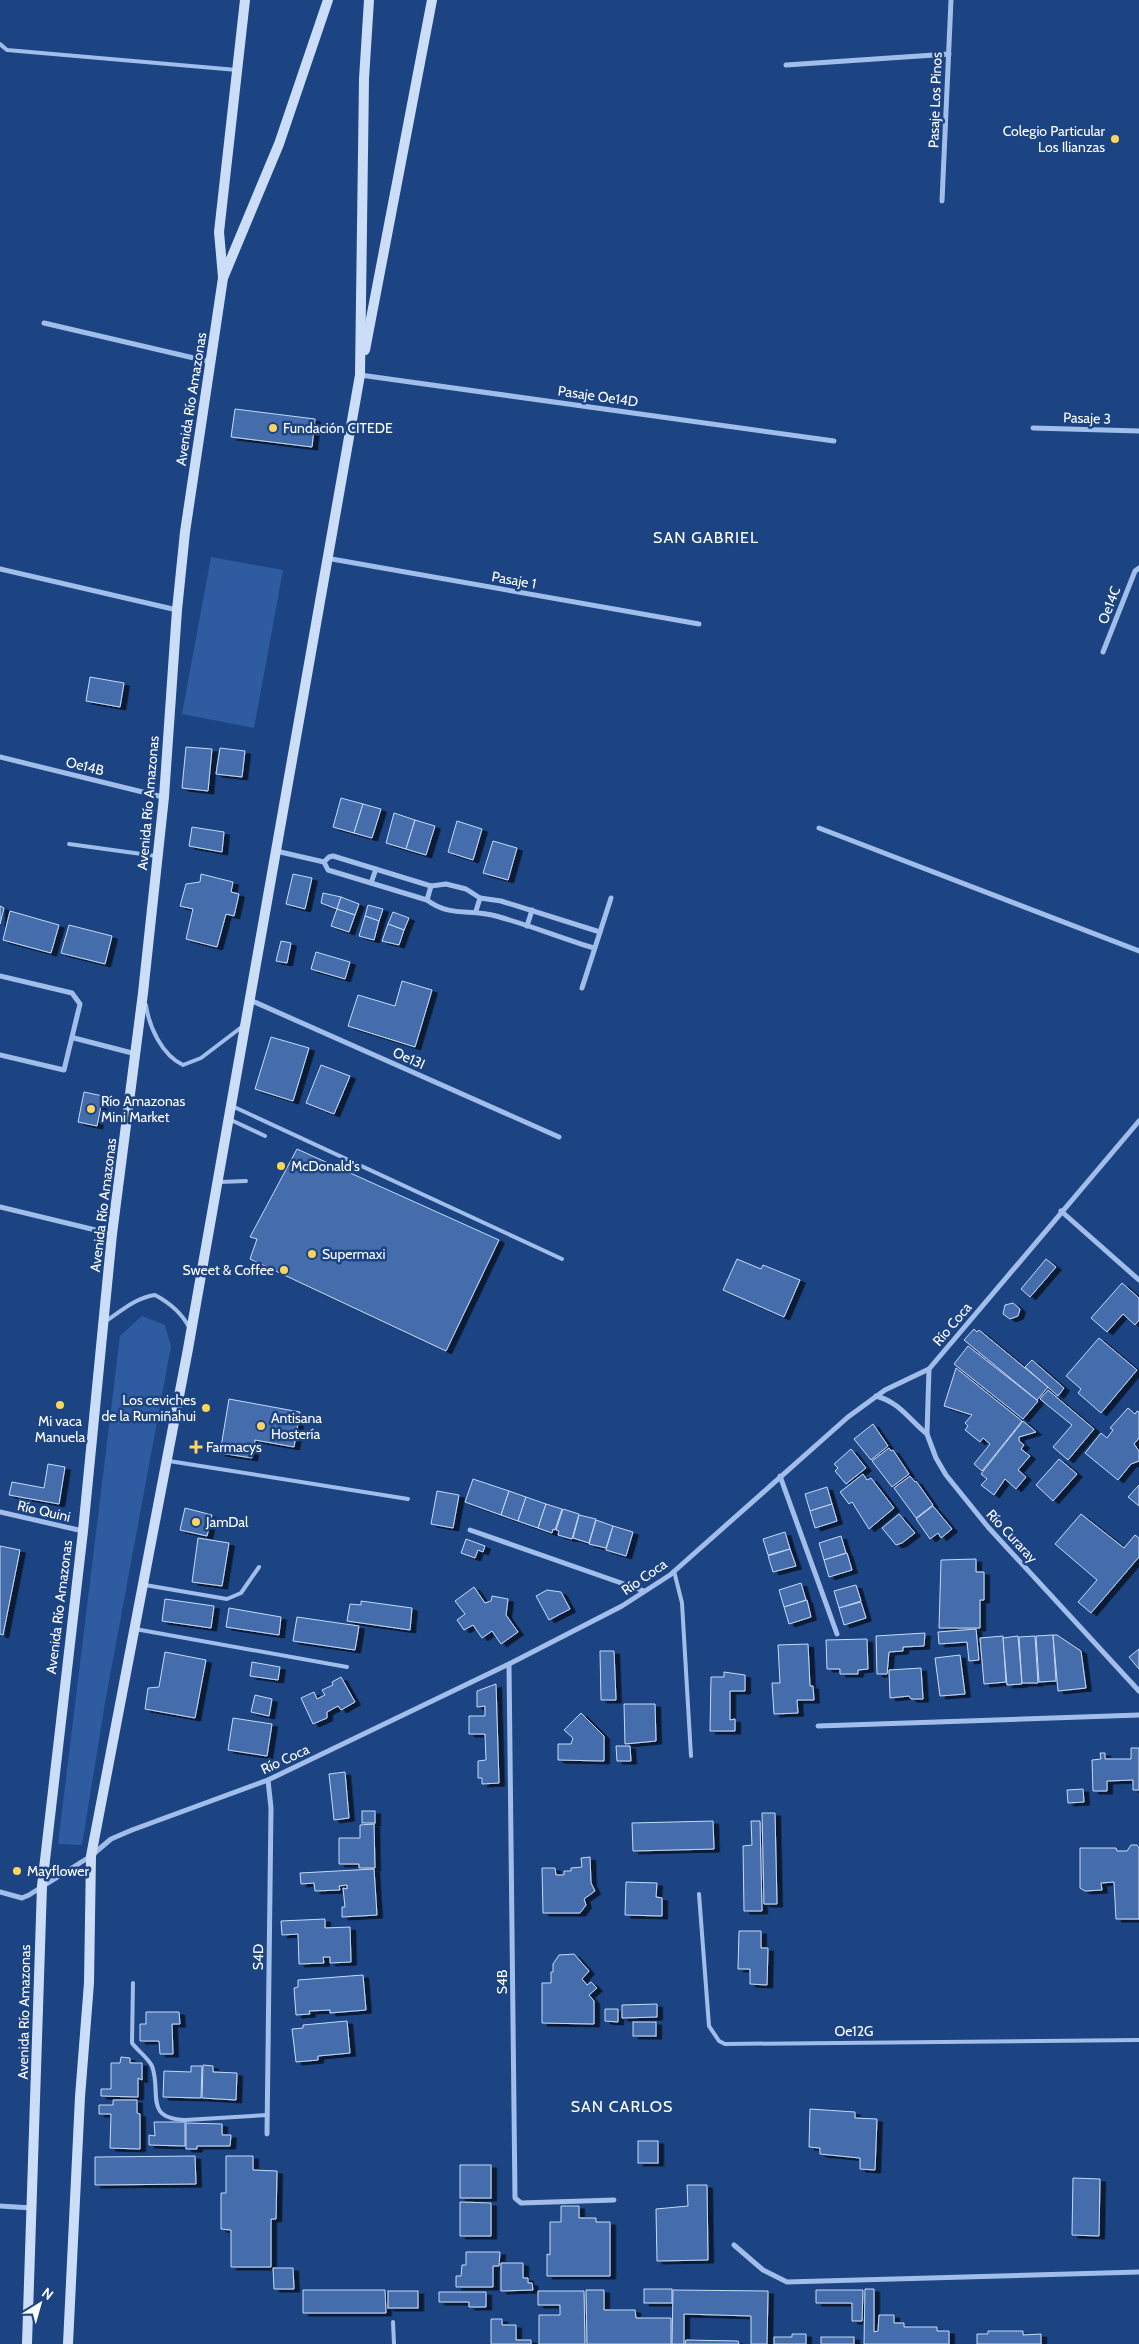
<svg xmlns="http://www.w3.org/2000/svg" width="1139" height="2344" font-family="Cabin,sans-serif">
  <defs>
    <filter id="shadow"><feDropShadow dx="5.5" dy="3" stdDeviation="0" flood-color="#0009"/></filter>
  </defs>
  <rect width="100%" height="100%" fill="#1c4382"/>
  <g fill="#2f5ca1">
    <path d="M211 557 283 570 254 728 182 714Z"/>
    <path d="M142 1316 165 1325 171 1346 105 1703 82 1845 58 1844 120 1336Z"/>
  </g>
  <g fill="#446dab" stroke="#c5daf7" filter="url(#shadow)">
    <path d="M235 409 315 419 312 447 231 437Z"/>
    <path d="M90 677 124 683 120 707 86 701Z"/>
    <path d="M186 747 212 749 208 791 182 788Z"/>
    <path d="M220 748 245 751 242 777 216 774Z"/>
    <path d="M341 798 363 804 354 833 333 827Z"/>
    <path d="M363 804 381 809 372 838 354 833Z"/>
    <path d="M394 813 415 820 406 849 386 843Z"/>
    <path d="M415 820 435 826 426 855 406 849Z"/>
    <path d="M457 821 482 829 473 860 448 852Z"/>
    <path d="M192 827 224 832 222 852 189 846Z"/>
    <path d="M493 841 517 848 508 880 483 873Z"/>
    <path d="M201 874 233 882 231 892 239 894 234 916 226 914 217 947 186 939 193 909 180 906 186 884 200 882Z"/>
    <path d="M293 874 312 878 305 909 286 904Z"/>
    <path d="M323 893 341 897 337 909 321 903Z"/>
    <path d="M341 897 359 904 355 915 337 909Z"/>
    <path d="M368 905 383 909 379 921 365 916Z"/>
    <path d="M0 906 4 908 0 924Z"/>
    <path d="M337 909 355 915 349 932 331 926Z"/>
    <path d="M10 911 59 925 51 953 3 940Z"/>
    <path d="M393 912 409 918 404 930 388 924Z"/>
    <path d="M365 916 379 921 374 940 359 936Z"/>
    <path d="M388 924 404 930 399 945 382 941Z"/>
    <path d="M69 925 112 936 105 964 61 953Z"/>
    <path d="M281 941 291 943 287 963 276 961Z"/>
    <path d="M316 952 350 962 345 979 311 969Z"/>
    <path d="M402 981 432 990 415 1047 348 1026 358 995 395 1006Z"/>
    <path d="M271 1037 309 1048 293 1101 255 1089Z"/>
    <path d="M321 1065 350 1076 334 1114 306 1103Z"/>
    <path d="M84 1092 103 1096 97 1126 78 1122Z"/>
    <path d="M297 1149 499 1240 446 1351 250 1259 257 1239 250 1237Z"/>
    <path d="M737 1259 761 1269 763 1265 800 1280 784 1317 723 1290Z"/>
    <path d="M1046 1259 1056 1267 1030 1297 1021 1289Z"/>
    <path d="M1122 1283 1139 1298V1320L1135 1325 1123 1314 1107 1332 1091 1318Z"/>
    <path d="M1013 1303 1020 1309 1018 1316 1010 1319 1003 1314 1005 1305Z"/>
    <path d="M974 1329 977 1332 979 1330 1048 1387 1037 1400 964 1340Z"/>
    <path d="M1099 1338 1137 1370 1101 1413 1078 1393 1081 1389 1066 1376Z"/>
    <path d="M968 1346 1038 1401 1023 1419 954 1364Z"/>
    <path d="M1032 1360 1064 1388 1058 1396 1025 1367Z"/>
    <path d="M956 1368 1022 1421 982 1471 974 1464 990 1444 983 1438 980 1442 965 1430 968 1426 965 1423 972 1415 944 1406Z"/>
    <path d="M1048 1390 1094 1429 1068 1460 1053 1447 1072 1425 1040 1399Z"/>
    <path d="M229 1399 300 1412 294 1447 255 1440 252 1458 220 1453Z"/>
    <path d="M1128 1408 1135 1414 1137 1411 1139 1412V1438L1134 1444 1139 1451V1461L1131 1464 1118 1480 1085 1453 1101 1433 1107 1438 1113 1430 1110 1428Z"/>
    <path d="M1023 1421 1036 1432 1019 1437V1441L1024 1445 1021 1449 1030 1456 1018 1470 1026 1477 1016 1489 1005 1479 994 1495 981 1485 987 1479 981 1474Z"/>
    <path d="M873 1424 888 1446 871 1460 854 1439Z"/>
    <path d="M889 1448 891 1451 893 1450 909 1474 892 1487 872 1461Z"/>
    <path d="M851 1449 866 1468 846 1484 835 1471 838 1468 834 1464Z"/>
    <path d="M1059 1459 1077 1474 1053 1501 1036 1485Z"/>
    <path d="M48 1464 65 1467 59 1504 9 1495 12 1482 44 1488Z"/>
    <path d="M863 1474 867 1480 871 1478 894 1508 869 1529 852 1502 849 1504 840 1492Z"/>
    <path d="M910 1476 915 1482 916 1481 933 1505 916 1518 894 1488Z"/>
    <path d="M473 1479 509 1491 501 1515 465 1502Z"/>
    <path d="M1139 1485V1506L1128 1497Z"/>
    <path d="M827 1487 832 1504 810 1511 805 1494Z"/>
    <path d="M437 1491 459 1495 453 1528 431 1524Z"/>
    <path d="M509 1491 526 1497 518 1521 501 1515Z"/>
    <path d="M526 1497 546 1504 538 1528 518 1521Z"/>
    <path d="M546 1504 562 1509 555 1530 553 1529 552 1533 538 1528Z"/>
    <path d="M832 1504 837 1521 815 1528 810 1511Z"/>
    <path d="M933 1506 952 1529 941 1538 938 1533 930 1539 916 1519Z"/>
    <path d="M185 1508 212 1515 207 1536 180 1530Z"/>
    <path d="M563 1509 579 1514 572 1539 558 1535 559 1531 556 1530Z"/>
    <path d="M899 1514 915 1533 902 1543 896 1545 882 1528Z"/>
    <path d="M1081 1514 1124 1548 1135 1535 1139 1538V1557L1091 1613 1078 1602 1097 1580 1055 1544Z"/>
    <path d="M579 1515 596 1519 589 1543 573 1538Z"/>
    <path d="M596 1520 613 1526 606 1548 589 1544Z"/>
    <path d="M613 1526 633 1532 626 1556 606 1550Z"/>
    <path d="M785 1532 790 1549 768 1555 763 1539Z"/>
    <path d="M841 1536 846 1553 824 1560 819 1543Z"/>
    <path d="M198 1538 229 1543 222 1586 192 1582Z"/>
    <path d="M466 1539 485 1546 483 1552 478 1550 475 1558 461 1553Z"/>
    <path d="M0 1546 20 1550 3 1635 0 1634Z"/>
    <path d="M790 1549 796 1566 773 1572 768 1556Z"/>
    <path d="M847 1553 852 1570 829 1577 824 1560Z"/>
    <path d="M976 1559V1572H984V1600H980V1628H939L941 1560Z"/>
    <path d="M801 1583 806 1600 784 1607 779 1590Z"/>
    <path d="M856 1585 861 1601 839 1608 834 1591Z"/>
    <path d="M474 1587 485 1603 491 1601 492 1596 508 1599 506 1615 518 1632 501 1644 492 1631 482 1638 473 1625 464 1630 457 1620 465 1614 455 1601Z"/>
    <path d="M547 1590 561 1592 570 1609 549 1620 536 1596Z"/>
    <path d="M165 1599 214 1606 211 1628 162 1621Z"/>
    <path d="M807 1600 811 1617 789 1624 784 1607Z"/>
    <path d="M361 1601 412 1608 410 1630 347 1621 350 1604 361 1605Z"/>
    <path d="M861 1602 866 1618 844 1625 839 1608Z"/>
    <path d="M229 1608 281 1617 279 1635 226 1627Z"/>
    <path d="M297 1617 359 1626 355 1650 293 1641Z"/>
    <path d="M976 1629 979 1660 969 1661 967 1642 939 1644 938 1632Z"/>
    <path d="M925 1633 924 1646 903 1647V1651L889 1652 887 1674H877L876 1636Z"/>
    <path d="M1053 1635 1056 1681 1039 1682 1036 1636Z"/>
    <path d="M1053 1635H1057L1081 1651 1086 1688 1058 1691Z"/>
    <path d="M1003 1636 1006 1682 984 1684 980 1638Z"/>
    <path d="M1018 1636 1022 1684 1007 1685 1003 1638Z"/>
    <path d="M1035 1636 1038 1683H1022L1019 1637Z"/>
    <path d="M867 1639 868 1669 858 1670V1674H840V1669H827L826 1640Z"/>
    <path d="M808 1644 810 1686H813L814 1700H797L798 1713 774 1714 772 1683H780L778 1645Z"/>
    <path d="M1139 1649V1669L1129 1657Z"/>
    <path d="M600 1651H614L616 1700H601Z"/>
    <path d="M165 1652 206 1660 195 1718 145 1709 148 1688 159 1687Z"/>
    <path d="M960 1655 965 1694 940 1696 935 1658Z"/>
    <path d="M252 1662 280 1667 278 1680 250 1676Z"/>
    <path d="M921 1668 923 1699H911L909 1696 890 1698 889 1670Z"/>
    <path d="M724 1672 745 1675V1691H730V1720L735 1719V1731H710L711 1677H724Z"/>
    <path d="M341 1677 355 1702 341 1710 338 1706 327 1712V1718L313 1724 301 1698 314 1692 317 1699 325 1695 322 1690 333 1685 332 1682Z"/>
    <path d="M496 1684 499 1783 482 1784V1778H478V1761L486 1760 485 1734H469V1716H485V1706L477 1707V1691Z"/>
    <path d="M255 1695 272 1699 269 1716 251 1712Z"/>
    <path d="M624 1704H655L656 1741 625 1744Z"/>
    <path d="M581 1713 604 1736V1761L558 1760V1744H571L573 1738 564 1730Z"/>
    <path d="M233 1718 272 1724 267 1756 228 1750Z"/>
    <path d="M616 1746H630L631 1761H617Z"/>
    <path d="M1131 1748H1139V1790H1133V1780L1107 1781V1791H1093L1092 1760 1101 1759 1100 1753H1105V1759H1131Z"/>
    <path d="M345 1772 349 1818 334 1820 329 1774Z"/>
    <path d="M1083 1789 1084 1802 1068 1803 1067 1790Z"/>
    <rect x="362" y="1811" width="13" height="12"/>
    <path d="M762 1813H775L777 1904H764Z"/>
    <path d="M713 1821 714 1849 633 1851 632 1823Z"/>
    <path d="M751 1821H760L762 1911H744L743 1846 752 1845Z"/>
    <path d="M374 1824 375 1868H359V1864H339V1838H360V1825Z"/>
    <path d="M1131 1845H1137L1139 1848V1919H1116L1114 1882 1101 1883 1102 1890 1085 1891 1080 1888V1848H1116L1117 1851H1127Z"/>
    <path d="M590 1857 591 1883 595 1891 584 1899 586 1905 580 1913H543L542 1868H555L556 1875H564V1871H571V1868L582 1867 581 1858Z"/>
    <path d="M374 1869 377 1915 342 1917V1907H345L343 1888 347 1889V1885L339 1886 340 1890 315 1891 314 1883 301 1884 300 1873Z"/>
    <path d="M626 1882 657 1883 656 1897 662 1898V1916L625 1915Z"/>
    <path d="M325 1919V1928L350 1927 351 1962 330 1963V1957H323L324 1963 299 1964 298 1934 282 1935 281 1921Z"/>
    <path d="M739 1931H761V1948H768L767 1985 750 1984V1969H738Z"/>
    <path d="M574 1954 589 1971 582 1979 587 1985 591 1982 597 1988 589 1995 594 2001V2024L542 2023V1983H551V1972H553V1964L559 1955Z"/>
    <path d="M363 1975 366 2010 330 2013V2010L309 2011 310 2014 296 2015 294 1988 298 1987V1980Z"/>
    <path d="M657 2004V2017L622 2018V2005Z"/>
    <path d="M605 2009H618V2022L605 2021Z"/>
    <path d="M146 2012H179L180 2024H172L173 2054H160L159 2041H140V2024H146Z"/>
    <path d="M347 2021 350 2053 318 2056V2060L296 2062 292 2029 303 2028V2025Z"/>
    <rect x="633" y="2022" width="23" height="14"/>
    <path d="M121 2057 130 2058V2063H142V2080L138 2078V2097L101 2096V2089H111V2063H120Z"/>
    <path d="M203 2065 213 2066V2072L237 2073 236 2100 202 2098Z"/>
    <path d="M191 2066H202L201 2098 163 2097 164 2071 191 2072Z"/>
    <path d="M113 2100H137V2113L140 2114V2149L110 2148 111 2114H99V2105H113Z"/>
    <path d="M810 2109 855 2112V2118L877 2119 875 2170 860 2169V2158L820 2154V2148L809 2147Z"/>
    <path d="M154 2122H185V2146L149 2145V2135L155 2136Z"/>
    <path d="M186 2123 222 2124V2135H231L230 2146H197V2149H186Z"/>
    <rect x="638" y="2141" width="20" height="22"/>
    <path d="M195 2156 196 2184 95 2185V2157Z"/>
    <path d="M226 2156H253V2170L277 2171 276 2219H271V2267H231V2230L221 2229V2193H226Z"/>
    <rect x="460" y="2165" width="31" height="33"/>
    <path d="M1073 2178 1100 2179 1099 2236 1072 2235Z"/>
    <path d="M687 2185H707L708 2260 657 2261 656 2209 688 2206Z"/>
    <path d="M460 2202 491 2203V2236H460Z"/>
    <path d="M561 2206H579V2218H596V2222H610V2276H547V2254L550 2255V2222H561Z"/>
    <path d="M466 2252H500L499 2266H493V2287H456V2276H461L462 2265H466Z"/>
    <path d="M501 2263H523V2278H528V2283H532L533 2290 501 2291Z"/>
    <path d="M273 2268H293L294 2289H274Z"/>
    <rect x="644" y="2289" width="28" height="14"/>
    <path d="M865 2289H874V2332L878 2331 879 2315H894V2323H904V2327H937V2331H949V2344H864Z"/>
    <path d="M303 2290H385L386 2313H303Z"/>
    <path d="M586 2290H604V2310H635L636 2318H671V2344H587Z"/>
    <path d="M673 2290 768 2291 767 2344H751V2316L684 2314V2344H672Z"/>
    <path d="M816 2290H863L862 2321H852V2303H816Z"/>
    <rect x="388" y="2291" width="30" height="17"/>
    <path d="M538 2291H584L585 2344H539V2315H560V2305H538Z"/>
    <path d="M439 2292H486V2307H469V2302H439Z"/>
    <path d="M491 2319H502V2325H516V2340H531V2344H491Z"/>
    <path d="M988 2331H1023V2335L1041 2334V2344H977V2334H988Z"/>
    <path d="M792 2334H806V2344H774V2337H792Z"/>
    <rect x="821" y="2337" width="33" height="7"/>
    <path d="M686 2340 738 2341 739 2344H685Z"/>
  </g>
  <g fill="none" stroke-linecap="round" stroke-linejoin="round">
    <g stroke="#a1beea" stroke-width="4">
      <path d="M0 44 7 50 237 70"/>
      <path d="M69 844 156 856"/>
      <path d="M146 1005C149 1027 162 1055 183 1065L201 1058 243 1026"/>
      <path d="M232 1106 562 1259"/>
      <path d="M231 1120 265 1136"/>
      <path d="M220 1182 246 1181"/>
      <path d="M105 1322C121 1311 135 1298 155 1295 170 1303 181 1312 189 1327"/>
      <path d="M169 1461 408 1499"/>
      <path d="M674 1571 682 1603 691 1756"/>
      <path d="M145 1585 227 1599 241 1593 259 1567"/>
      <path d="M135 1629 347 1667"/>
      <path d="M699 1894 709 2026 719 2041 725 2044 1139 2040"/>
      <path d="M133 1983 132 2043C137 2050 148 2058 152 2066 162 2093 143 2118 185 2120L267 2115"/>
      <path d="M393 2322 394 2344"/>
    </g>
    <g stroke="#a1beea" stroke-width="5">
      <path d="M786 65 949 54"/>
      <path d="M942 201 951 0"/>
      <path d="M44 323 211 362"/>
      <path d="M360 375 834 441"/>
      <path d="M1033 428 1139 431"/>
      <path d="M326 558 699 624"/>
      <path d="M0 569 177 610"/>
      <path d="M1103 652 1135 571 1139 568"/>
      <path d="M0 757 163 797"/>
      <path d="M819 828 1139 951"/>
      <path d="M276 851 324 862"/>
      <path d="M324 862 329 857 333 856 431 886 446 884 466 889 480 898 501 901 600 932"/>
      <path d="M324 862 328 870 427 900C449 917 470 909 496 916 529 925 561 938 594 948"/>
      <path d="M371 883 376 869"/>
      <path d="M427 900 431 886"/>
      <path d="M476 911 480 898"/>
      <path d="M527 926 532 910"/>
      <path d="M0 976 72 993 80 1004 64 1070 0 1055"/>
      <path d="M582 988 611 898"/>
      <path d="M250 1000 559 1137"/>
      <path d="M74 1038 136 1054"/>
      <path d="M0 1207 112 1234"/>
      <path d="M1061 1211 1139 1280"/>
      <path d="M929 1369 927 1434 936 1458 946 1475 988 1527 1139 1691"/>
      <path d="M876 1396C901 1403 908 1419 927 1434"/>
      <path d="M780 1476 837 1634"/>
      <path d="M0 1512 83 1531"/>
      <path d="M470 1530 644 1591"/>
      <path d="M509 1664 515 2198 521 2203 614 2200"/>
      <path d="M818 1726 1139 1715"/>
      <path d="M0 1892 22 1898 29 1895 91 1856 111 1839 132 1830 268 1780 509 1664 622 1606 670 1575 848 1417 885 1390 929 1369 1139 1121"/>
      <path d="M267 2134 271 1808 268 1780"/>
      <path d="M0 2206 32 2208"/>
      <path d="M734 2245 763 2270 787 2282 1139 2272"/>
    </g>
    <g stroke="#ccddf7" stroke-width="10">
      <path d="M223 277 219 232 245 0"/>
      <path d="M365 350 432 0"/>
      <path d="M27 2344 42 1886 83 1531 112 1234 143 993 164 797 177 610 185 532 223 278 279 144 328 0"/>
      <path d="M68 2344 80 2097 89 1983 91 1856 188 1349 360 375 364 79 369 0"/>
    </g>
  </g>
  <g fill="#fbd55e" stroke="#1c4382" stroke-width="2">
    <circle cx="1115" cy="139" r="5"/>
    <circle cx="273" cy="428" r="5"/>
    <circle cx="91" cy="1109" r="5"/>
    <circle cx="281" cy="1166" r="5"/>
    <circle cx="312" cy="1254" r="5"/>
    <circle cx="284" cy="1270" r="5"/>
    <circle cx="60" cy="1405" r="5"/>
    <circle cx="206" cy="1408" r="5"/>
    <circle cx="261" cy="1426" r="5"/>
    <path d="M193.5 1439.5h5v5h5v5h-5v5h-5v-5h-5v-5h5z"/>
    <circle cx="196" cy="1522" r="5"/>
    <circle cx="17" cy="1871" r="5"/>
  </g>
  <g text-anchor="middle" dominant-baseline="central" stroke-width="5" stroke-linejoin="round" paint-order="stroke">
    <g font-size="14" fill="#fff" stroke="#1c4382">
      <text transform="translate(935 100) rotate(-88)">Pasaje Los Pinos</text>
      <text transform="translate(598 396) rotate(8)">Pasaje Oe14D</text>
      <text transform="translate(191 399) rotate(-81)">Avenida Río Amazonas</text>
      <text transform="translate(1087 418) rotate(2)">Pasaje 3</text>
      <text transform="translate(514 580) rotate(10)">Pasaje 1</text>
      <text transform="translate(1109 605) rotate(-69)">Oe14C</text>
      <text transform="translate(85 766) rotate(14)">Oe14B</text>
      <text transform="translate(148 803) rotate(-85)">Avenida Río Amazonas</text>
      <text transform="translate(409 1058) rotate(24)">Oe13I</text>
      <text transform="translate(103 1205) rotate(-83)">Avenida Río Amazonas</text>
      <text transform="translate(952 1324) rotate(-50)">Río Coca</text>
      <text transform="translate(44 1511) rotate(13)">Río Quini</text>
      <text transform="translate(1012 1536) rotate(47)">Río Curaray</text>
      <text transform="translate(644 1577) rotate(-35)">Río Coca</text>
      <text transform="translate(59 1607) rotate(-83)">Avenida Río Amazonas</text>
      <text transform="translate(285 1759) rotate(-25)">Río Coca</text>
      <text transform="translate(258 1957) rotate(-89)">S4D</text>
      <text transform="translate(502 1982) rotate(-90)">S4B</text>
      <text transform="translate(24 2012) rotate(-89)">Avenida Río Amazonas</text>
      <text x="854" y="2031">Oe12G</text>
    </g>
    <g font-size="14" fill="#fff" stroke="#1c4382" text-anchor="start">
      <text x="1105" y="131" text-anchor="end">Colegio Particular<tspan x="1105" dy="16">Los Ilianzas</tspan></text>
      <text x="283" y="428">Fundación CITEDE</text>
      <text x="101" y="1101">Río Amazonas<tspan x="101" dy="16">Mini Market</tspan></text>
      <text x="291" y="1166">McDonald's</text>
      <text x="322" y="1254">Supermaxi</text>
      <text x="274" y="1270" text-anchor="end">Sweet &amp; Coffee</text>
      <text x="196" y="1400" text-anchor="end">Los ceviches<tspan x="196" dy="16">de la Rumiñahui</tspan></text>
      <text x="271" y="1418">Antisana<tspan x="271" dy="16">Hostería</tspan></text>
      <text x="60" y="1421" text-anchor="middle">Mi vaca<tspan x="60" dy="16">Manuela</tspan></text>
      <text x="206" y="1447">Farmacys</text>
      <text x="206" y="1522">JamDal</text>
      <text x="27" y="1871">Mayflower</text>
    </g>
    <g font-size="16" letter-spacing="1" fill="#fff" stroke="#1c4382">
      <text x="706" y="537">SAN GABRIEL</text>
      <text x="622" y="2106">SAN CARLOS</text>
    </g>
  </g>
  <g transform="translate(40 2304) rotate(37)" stroke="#1c4382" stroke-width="4" paint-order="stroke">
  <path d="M0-4L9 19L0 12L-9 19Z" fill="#ffffff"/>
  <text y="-8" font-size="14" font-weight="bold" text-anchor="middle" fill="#ffffff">N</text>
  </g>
</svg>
